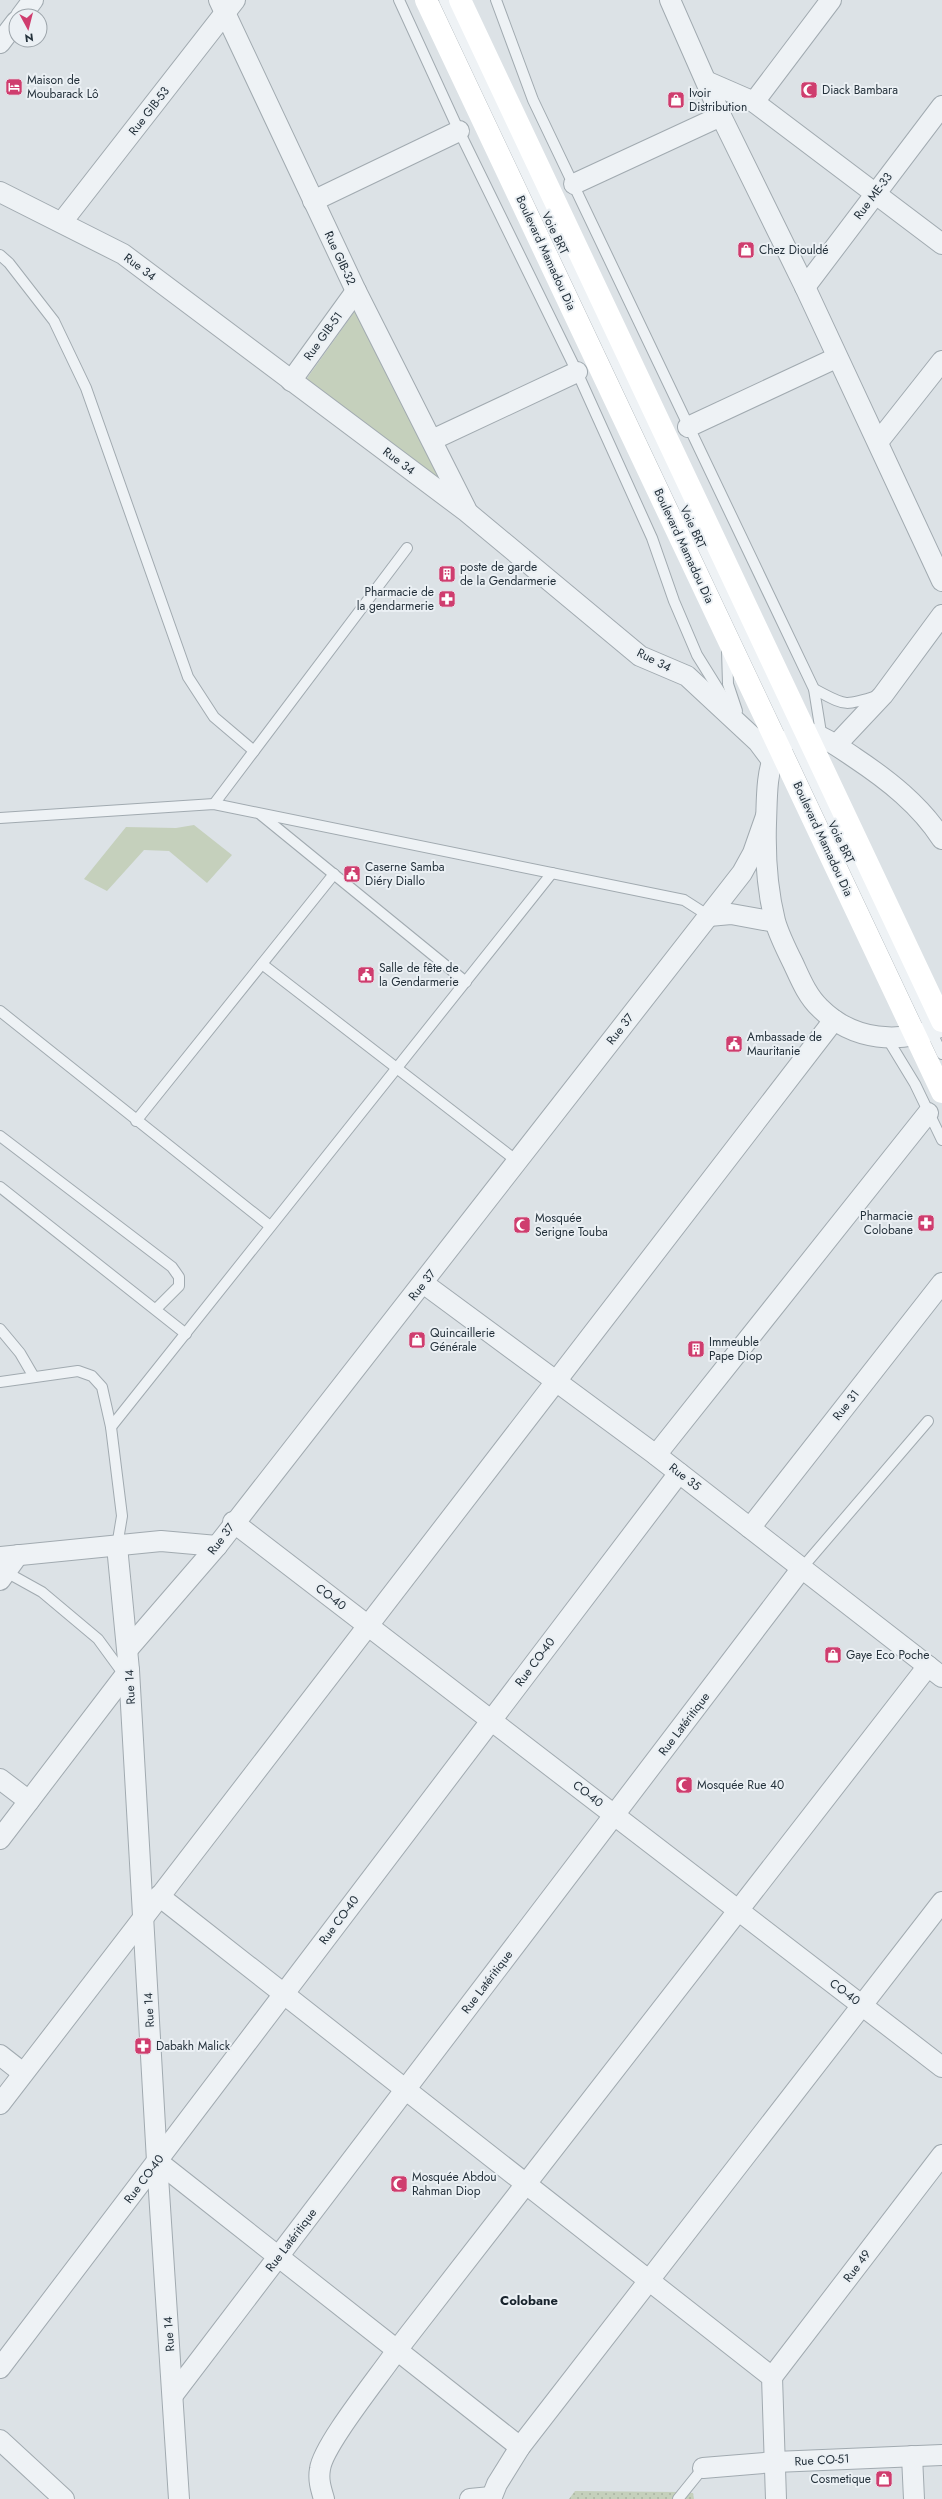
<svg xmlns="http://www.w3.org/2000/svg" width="942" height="2499" font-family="Jost,sans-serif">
  <defs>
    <pattern id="garden-dots" width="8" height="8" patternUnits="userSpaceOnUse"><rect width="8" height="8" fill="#c5d0bc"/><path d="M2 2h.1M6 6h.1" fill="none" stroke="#a9b3a2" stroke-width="1.8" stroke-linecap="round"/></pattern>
  </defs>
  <rect width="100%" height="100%" fill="#dce2e6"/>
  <g fill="#c5d0bc">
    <path d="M355 311 442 481 305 381Z"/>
    <path d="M194 825 232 855 207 883 169 851 144 850 107 891 84 879 126 827 176 828Z"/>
  </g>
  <path fill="url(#garden-dots)" d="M575 2491 682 2492 693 2493 694 2499H569Z"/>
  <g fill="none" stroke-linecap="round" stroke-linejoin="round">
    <defs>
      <g id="lane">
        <path d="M399 0 459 131 577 372 652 538 674 601 697 655 730 708"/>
        <path d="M444 0 942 1054"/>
        <path d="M496 0 533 100 814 689 822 739"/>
        <path d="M0 255 9 263 54 321 86 388 188 677 214 717 254 751"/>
        <path d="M727 650 728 684 737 711"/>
        <path d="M814 689C845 705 842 707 877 696"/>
        <path d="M214 804 407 548"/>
        <path d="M260 814 466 982"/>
        <path d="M0 818 214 804 684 900 709 916"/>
        <path d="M262 964 517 1161"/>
        <path d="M0 1011 270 1226"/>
        <path d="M887 1038 915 1084 942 1140"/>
        <path d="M136 1121 334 874"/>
        <path d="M0 1136 172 1267 179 1277V1286L156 1309"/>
        <path d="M0 1187 186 1334"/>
        <path d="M0 1329 20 1353 34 1377"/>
        <path d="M0 1382 78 1371 92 1376 102 1387 111 1427 122 1516 117 1546"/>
        <path d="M111 1427 552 873"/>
        <path d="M802 1568 928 1421"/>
        <path d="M6 1572 42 1592 98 1639 125 1676"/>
        <path d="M678 2499 703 2468"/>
      </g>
      <g id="street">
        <path d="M219 0 356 291 466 509"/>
        <path d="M670 0 721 116 805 287 942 581"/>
        <path d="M21 16 33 0"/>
        <path d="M0 43 16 22"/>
        <path d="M708 82 754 102 942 244"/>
        <path d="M754 102 831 0"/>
        <path d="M574 184 721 116"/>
        <path d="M0 192 123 254 467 512 640 656 687 676 758 742 773 762"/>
        <path d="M313 201 459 131"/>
        <path d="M62 222 235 0"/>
        <path d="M805 287 942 106"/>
        <path d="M291 381 356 291"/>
        <path d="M688 427 836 358"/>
        <path d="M432 440 577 372"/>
        <path d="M878 442 942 361"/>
        <path d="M836 745 883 695 942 615"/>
        <path d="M942 839C920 805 888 780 855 758 843 750 819 732 806 733 796 734 779 743 775 753 766 774 767 800 766 823 765 855 767 889 775 921 779 935 786 949 793 963 800 978 807 996 820 1008 853 1041 900 1045 942 1026"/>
        <path d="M709 916 731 914 775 922"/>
        <path d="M423 1283 656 1455 942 1677"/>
        <path d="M656 1455 928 1113"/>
        <path d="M233 1522 942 2067"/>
        <path d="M750 1528 942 1283"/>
        <path d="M117 1546 129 1670 157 2161 179 2499"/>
        <path d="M0 1557 161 1541 217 1546"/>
        <path d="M0 1580 18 1555"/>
        <path d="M128 1649 217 1546 742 873 753 853 766 816"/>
        <path d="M0 1779 29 1801"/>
        <path d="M0 1839 129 1670"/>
        <path d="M159 1896 772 2377 776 2499"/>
        <path d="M0 2055 23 2073"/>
        <path d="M0 2104 834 1020"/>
        <path d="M157 2161 520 2447"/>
        <path d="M0 2368 679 1473"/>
        <path d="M772 2377 942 2155"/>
        <path d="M173 2395 802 1568"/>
        <path d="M0 2440 64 2499"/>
        <path d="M912 2456 914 2499"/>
        <path d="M703 2468 775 2462 942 2455"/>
        <path d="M324 2499C321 2489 318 2480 320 2469 323 2445 381 2374 397 2350L928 1666"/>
        <path d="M470 2499 491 2497"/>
        <path d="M491 2499 497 2484 520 2447 942 1902"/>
      </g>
    </defs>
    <use href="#lane" stroke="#a1aab0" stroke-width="12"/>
    <use href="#street" stroke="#a1aab0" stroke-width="22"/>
    <use href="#lane" stroke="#eef2f5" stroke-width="10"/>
    <use href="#street" stroke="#eef2f5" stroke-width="20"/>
    <g stroke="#fff" stroke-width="22">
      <path d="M426 0 942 1092"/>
      <path d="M460 0 942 1021"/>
    </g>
  </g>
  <defs>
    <symbol id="hotel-square" viewBox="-11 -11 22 22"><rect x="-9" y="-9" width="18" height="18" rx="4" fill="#cf3d6e" stroke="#ebf0f4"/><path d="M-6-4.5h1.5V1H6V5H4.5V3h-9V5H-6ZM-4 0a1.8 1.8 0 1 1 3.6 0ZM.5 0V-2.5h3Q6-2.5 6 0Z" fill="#fff"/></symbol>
    <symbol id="mosque-square" viewBox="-11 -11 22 22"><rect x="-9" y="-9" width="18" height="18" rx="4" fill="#cf3d6e" stroke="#ebf0f4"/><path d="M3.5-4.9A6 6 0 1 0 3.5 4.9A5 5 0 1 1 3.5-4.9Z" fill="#fff"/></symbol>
    <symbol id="shop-square" viewBox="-11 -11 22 22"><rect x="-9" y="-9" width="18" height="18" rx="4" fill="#cf3d6e" stroke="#ebf0f4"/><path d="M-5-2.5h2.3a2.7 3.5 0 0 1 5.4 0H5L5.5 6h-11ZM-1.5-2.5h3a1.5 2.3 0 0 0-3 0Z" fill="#fff"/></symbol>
    <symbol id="building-square" viewBox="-11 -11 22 22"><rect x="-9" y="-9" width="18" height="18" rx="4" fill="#cf3d6e" stroke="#ebf0f4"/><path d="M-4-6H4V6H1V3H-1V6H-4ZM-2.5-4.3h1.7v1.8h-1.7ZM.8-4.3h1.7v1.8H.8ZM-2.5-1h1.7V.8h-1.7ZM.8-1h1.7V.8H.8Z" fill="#fff"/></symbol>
    <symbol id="pharmacy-square" viewBox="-11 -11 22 22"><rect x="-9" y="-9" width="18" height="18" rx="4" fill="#cf3d6e" stroke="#ebf0f4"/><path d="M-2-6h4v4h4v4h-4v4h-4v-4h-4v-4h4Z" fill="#fff"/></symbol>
    <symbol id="civic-square" viewBox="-11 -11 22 22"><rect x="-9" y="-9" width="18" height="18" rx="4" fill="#cf3d6e" stroke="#ebf0f4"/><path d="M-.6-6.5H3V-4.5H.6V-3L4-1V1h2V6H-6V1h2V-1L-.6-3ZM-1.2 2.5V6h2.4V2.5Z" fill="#fff"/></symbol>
  </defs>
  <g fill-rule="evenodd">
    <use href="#hotel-square" x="4" y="77" width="20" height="20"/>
    <use href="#mosque-square" x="799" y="80" width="20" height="20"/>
    <use href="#shop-square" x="666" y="90" width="20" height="20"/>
    <use href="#shop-square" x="736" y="240" width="20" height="20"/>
    <use href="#building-square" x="437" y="564" width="20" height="20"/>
    <use href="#pharmacy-square" x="437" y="589" width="20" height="20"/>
    <use href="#civic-square" x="342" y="864" width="20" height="20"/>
    <use href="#civic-square" x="356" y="965" width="20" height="20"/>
    <use href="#civic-square" x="724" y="1034" width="20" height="20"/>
    <use href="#pharmacy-square" x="916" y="1213" width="20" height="20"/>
    <use href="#mosque-square" x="512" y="1215" width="20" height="20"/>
    <use href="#shop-square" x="407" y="1330" width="20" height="20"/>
    <use href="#building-square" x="686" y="1339" width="20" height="20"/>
    <use href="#shop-square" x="823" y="1645" width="20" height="20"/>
    <use href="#mosque-square" x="674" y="1775" width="20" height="20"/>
    <use href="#pharmacy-square" x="133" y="2036" width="20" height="20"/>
    <use href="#mosque-square" x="389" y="2174" width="20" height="20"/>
    <use href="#shop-square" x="874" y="2469" width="20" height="20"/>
  </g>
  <g text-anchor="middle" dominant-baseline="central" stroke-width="4" stroke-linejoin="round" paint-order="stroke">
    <g font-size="12" fill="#25323c" stroke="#ebf0f4" text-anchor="start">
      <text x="27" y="80">Maison de<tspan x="27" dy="14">Moubarack Lô</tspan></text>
      <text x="822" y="90">Diack Bambara</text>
      <text x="689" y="93">Ivoir<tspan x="689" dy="14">Distribution</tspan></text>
      <text x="759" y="250">Chez Diouldé</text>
      <text x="460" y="567">poste de garde<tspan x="460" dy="14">de la Gendarmerie</tspan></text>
      <text x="434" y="592" text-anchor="end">Pharmacie de<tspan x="434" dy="14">la gendarmerie</tspan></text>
      <text x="365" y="867">Caserne Samba<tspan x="365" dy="14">Diéry Diallo</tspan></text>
      <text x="379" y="968">Salle de fête de<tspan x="379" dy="14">la Gendarmerie</tspan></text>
      <text x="747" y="1037">Ambassade de<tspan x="747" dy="14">Mauritanie</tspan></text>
      <text x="913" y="1216" text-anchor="end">Pharmacie<tspan x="913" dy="14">Colobane</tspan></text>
      <text x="535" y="1218">Mosquée<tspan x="535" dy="14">Serigne Touba</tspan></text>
      <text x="430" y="1333">Quincaillerie<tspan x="430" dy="14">Générale</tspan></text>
      <text x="709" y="1342">Immeuble<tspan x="709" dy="14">Pape Diop</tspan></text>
      <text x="846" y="1655">Gaye Eco Poche</text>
      <text x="697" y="1785">Mosquée Rue 40</text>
      <text x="156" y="2046">Dabakh Malick</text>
      <text x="412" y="2177">Mosquée Abdou<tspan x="412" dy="14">Rahman Diop</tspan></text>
      <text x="871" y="2479" text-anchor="end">Cosmetique</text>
    </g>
    <g font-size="12" fill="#25323c" stroke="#ebf0f4">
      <text transform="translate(149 111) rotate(-52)">Rue GIB-53</text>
      <text transform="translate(873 196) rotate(-53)">Rue ME-33</text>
      <text transform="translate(555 233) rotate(64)">Voie BRT</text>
      <text transform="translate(546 253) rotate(65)">Boulevard Mamadou Dia</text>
      <text transform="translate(340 258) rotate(65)">Rue GIB-32</text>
      <text transform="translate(140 267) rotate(37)">Rue 34</text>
      <text transform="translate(323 336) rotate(-54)">Rue GIB-51</text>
      <text transform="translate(399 461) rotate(37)">Rue 34</text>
      <text transform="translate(693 527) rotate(65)">Voie BRT</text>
      <text transform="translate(684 546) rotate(65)">Boulevard Mamadou Dia</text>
      <text transform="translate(654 660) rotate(27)">Rue 34</text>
      <text transform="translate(823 839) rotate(65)">Boulevard Mamadou Dia</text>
      <text transform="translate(841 842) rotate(64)">Voie BRT</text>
      <text transform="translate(620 1029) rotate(-52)">Rue 37</text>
      <text transform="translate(422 1285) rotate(-52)">Rue 37</text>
      <text transform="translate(846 1405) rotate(-52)">Rue 31</text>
      <text transform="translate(685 1477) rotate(38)">Rue 35</text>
      <text transform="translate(221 1539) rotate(-53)">Rue 37</text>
      <text transform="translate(331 1597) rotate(37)">CO-40</text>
      <text transform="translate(535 1662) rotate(-53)">Rue CO-40</text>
      <text transform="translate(130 1687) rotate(-93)">Rue 14</text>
      <text transform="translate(684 1724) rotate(-53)">Rue Latéritique</text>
      <text transform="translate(588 1794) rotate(38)">CO-40</text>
      <text transform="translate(339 1920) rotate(-53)">Rue CO-40</text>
      <text transform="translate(487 1982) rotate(-53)">Rue Latéritique</text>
      <text transform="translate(845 1992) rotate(37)">CO-40</text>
      <text transform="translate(149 2010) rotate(-93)">Rue 14</text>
      <text transform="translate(144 2179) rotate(-53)">Rue CO-40</text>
      <text transform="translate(291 2240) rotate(-53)">Rue Latéritique</text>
      <text transform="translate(857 2266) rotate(-53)">Rue 49</text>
      <text transform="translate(169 2334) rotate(-94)">Rue 14</text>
      <text transform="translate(822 2460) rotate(-3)">Rue CO-51</text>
    </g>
    <g font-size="13" font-weight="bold" fill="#18232d" stroke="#ebf0f4">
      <text x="529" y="2300">Colobane</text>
    </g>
  </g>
  <g transform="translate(28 28) rotate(173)"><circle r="19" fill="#ebf0f4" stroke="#9ca4aa"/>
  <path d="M0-3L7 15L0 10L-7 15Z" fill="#cf3d6e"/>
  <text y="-6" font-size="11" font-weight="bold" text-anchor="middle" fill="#25323c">N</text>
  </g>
</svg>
